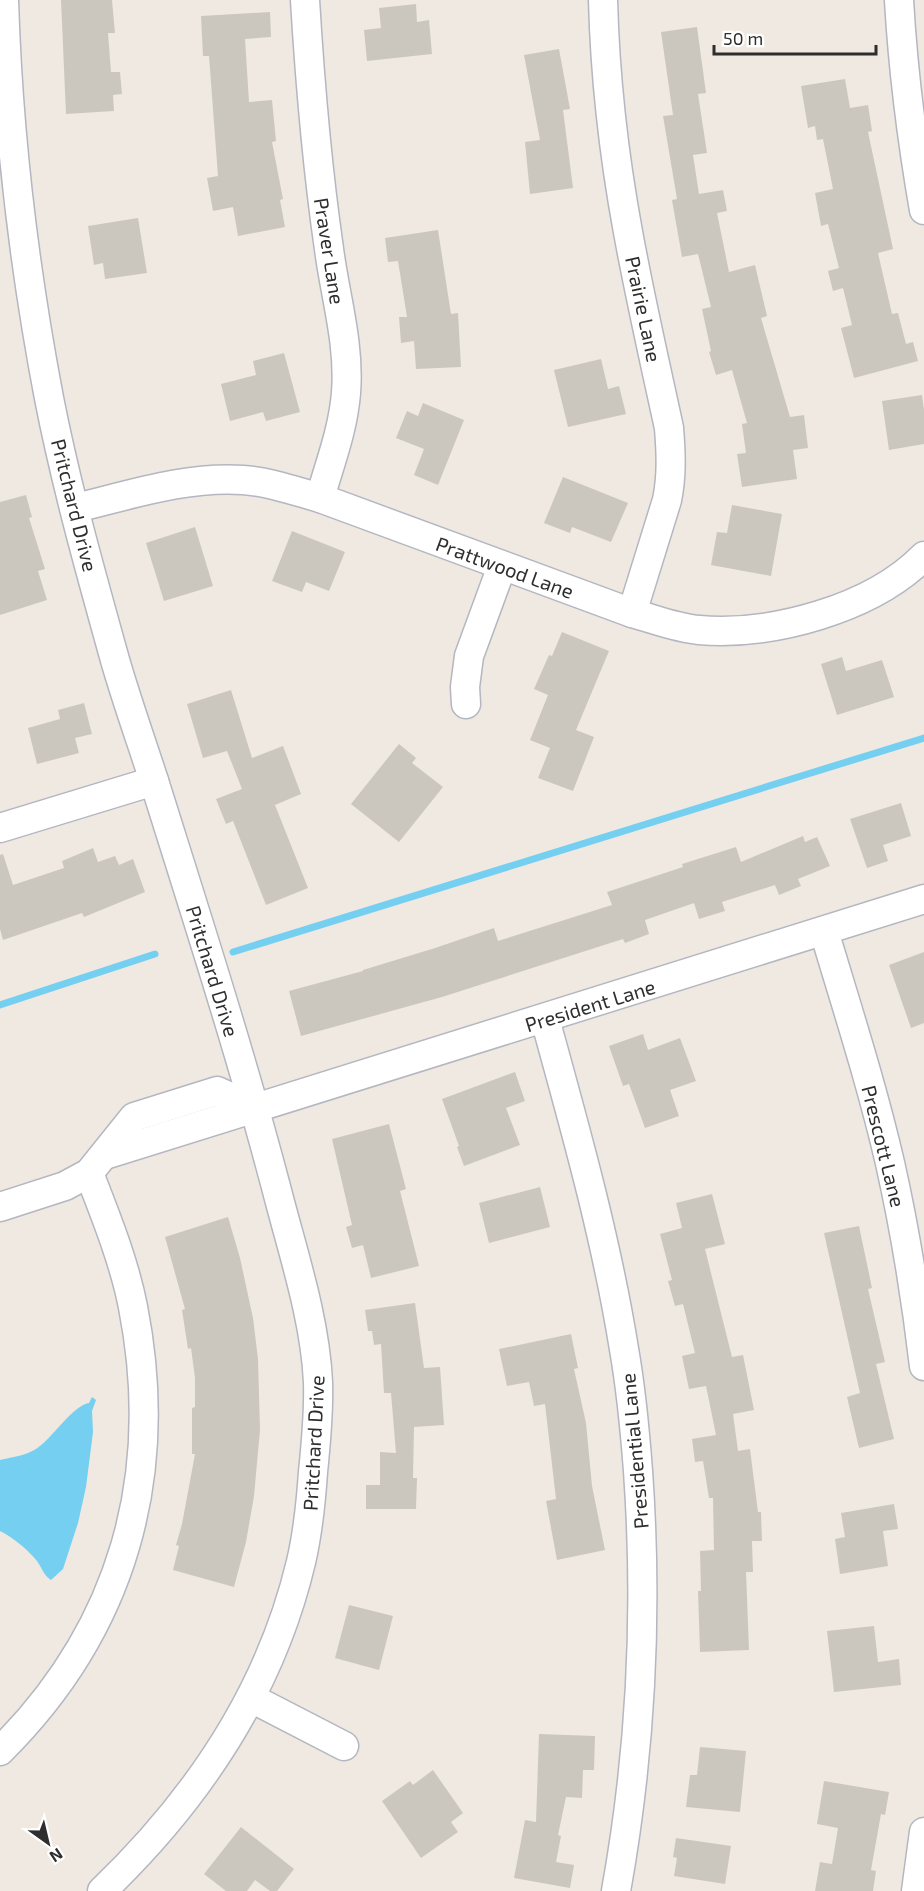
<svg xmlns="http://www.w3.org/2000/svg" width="924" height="1891" font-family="'Exo 2',sans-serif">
  <rect width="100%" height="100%" fill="#efe9e1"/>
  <path fill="#75cff0" d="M92 1397 96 1400 92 1411 93 1432 86 1487 78 1523 63 1569 51 1580C44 1576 42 1568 37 1561 27 1549 14 1538 0 1531V1460C12 1457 25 1456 36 1449 52 1439 73 1405 89 1403Z"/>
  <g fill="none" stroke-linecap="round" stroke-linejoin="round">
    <g stroke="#75cff0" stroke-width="7">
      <path d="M233 952 924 738"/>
      <path d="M0 1005 155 954"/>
    </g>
  </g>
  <g fill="#cbc7bf">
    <path d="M61 0H112L115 33H108L111 72H120L122 94 113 95 114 111 66 114Z"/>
    <path d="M416 4 417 22 429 20 432 54 367 61 364 30 381 28 379 8Z"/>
    <path d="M270 12 271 37 245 39 249 102 272 100 276 141 272 142 283 199 280 200 285 227 238 236 233 207 213 211 207 178 218 176 209 56H203L201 16Z"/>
    <path d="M697 27 706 93 698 94 707 153 693 155 699 194 723 190 727 211 717 213 729 272 755 265 767 316 761 318 790 417 804 415 808 448 793 450 797 479 742 487 737 454 746 453 742 424 747 423 732 370 716 375 709 352 711 351 702 309 711 307 698 254 682 257 672 200 677 199 663 116 673 115 661 32Z"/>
    <path d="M559 49 570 109 563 110 573 188 530 194 525 142 540 140 524 55Z"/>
    <path d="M845 79 850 108 868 105 872 131 868 132 893 249 878 253 892 314 898 313 906 344 913 342 918 361 854 378 841 328 852 325 843 288 833 291 828 271 839 268 828 224 821 226 815 193 833 189 823 139 817 140 815 126 808 128 801 86Z"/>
    <path d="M138 218 147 273 105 279 103 263 94 265 88 226Z"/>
    <path d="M438 230 451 314 458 313 461 367 416 369 414 341 401 343 399 317H407L398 261 388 262 385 238Z"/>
    <path d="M284 353 300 412 266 421 263 412 230 421 221 384 256 375 253 361Z"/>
    <path d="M601 359 608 389 619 386 626 414 568 427 554 370Z"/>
    <path d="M922 395 924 410V444L889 450 882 401Z"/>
    <path d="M423 403 464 420 438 485 414 475 424 449 396 438 407 411 418 416Z"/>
    <path d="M563 477 628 503 611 542 572 527 570 533 544 523Z"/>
    <path d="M26 495 32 517 29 518 45 569 38 571 47 600 0 615V502Z"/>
    <path d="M732 505 782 514 771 576 711 565 717 532 727 533Z"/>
    <path d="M195 527 213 586 164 601 146 543Z"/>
    <path d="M292 531 345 552 329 591 306 582 302 592 272 581Z"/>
    <path d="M562 632 609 651 576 730 594 737 573 791 538 778 550 748 530 740 548 695 534 689 549 655 552 656Z"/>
    <path d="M842 657 846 671 882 660 894 697 837 715 821 664Z"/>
    <path d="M231 690 252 758 283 746 301 794 275 805 308 888 266 905 233 821 226 824 216 799 242 789 227 751 203 758 187 704Z"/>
    <path d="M84 703 92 734 75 738 79 753 37 764 28 728 60 719 58 710Z"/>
    <path d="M399 744 416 758 412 763 443 787 399 842 351 804Z"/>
    <path d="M901 803 911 836 883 845 888 861 867 868 850 819Z"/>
    <path d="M803 836 805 842 817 837 830 866 798 879 801 886 779 895 775 885 722 902 725 911 699 919 694 903 645 920 649 934 625 943 623 939 442 997 301 1036 289 991 363 971V970L435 948 494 928 498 941 612 905 607 892 683 867 682 864 736 847 741 862Z"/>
    <path d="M93 848 98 862 115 856 119 865 133 859 145 892 84 917 82 913 3 940 0 929V855L3 854 13 885 64 868 62 861Z"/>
    <path d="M924 952V1023L911 1028 889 965Z"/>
    <path d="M643 1034 648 1050 680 1038 696 1081 670 1090 679 1116 645 1128 629 1084 623 1086 609 1046Z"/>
    <path d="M515 1072 525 1101 506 1108 520 1145 464 1166 457 1147 459 1146 442 1099Z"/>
    <path d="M389 1124 406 1189 400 1191 419 1266 371 1278 363 1245 352 1248 346 1227 352 1225 332 1139Z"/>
    <path d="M540 1187 550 1227 489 1243 479 1203Z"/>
    <path d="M712 1194 725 1244 705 1249 732 1357 743 1355 754 1410 733 1414 738 1451 750 1449 758 1512H761L762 1541H752L753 1572H746L749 1650 700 1652 698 1591H701L700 1551 714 1550 713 1498H709L703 1461 695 1462 692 1439 716 1435 706 1386 689 1389 682 1356 695 1353 683 1304 675 1306 668 1281 672 1280 660 1234 682 1228 676 1203Z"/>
    <path d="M228 1217 240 1258 253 1318 258 1359 260 1430 254 1496 246 1542 234 1587 173 1570 179 1546 176 1545 182 1524 195 1454H192V1408L195 1407V1378L191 1348 188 1349 182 1310 185 1309 165 1237Z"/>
    <path d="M859 1226 872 1288 868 1289 885 1362 876 1364 894 1439 859 1448 847 1397 860 1393 824 1233Z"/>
    <path d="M415 1303 424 1368 440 1367 444 1425 414 1427 413 1478H417L416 1509H366V1485H380V1452L396 1453 391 1393H384L381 1344 374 1345 372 1331H368L365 1310Z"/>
    <path d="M571 1334 578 1368 574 1369 586 1423 592 1486 605 1550 557 1560 546 1501 556 1499 545 1404 534 1406 529 1382 507 1386 499 1349Z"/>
    <path d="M894 1504 898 1529 883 1531 888 1566 840 1574 835 1539 845 1537 841 1513Z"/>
    <path d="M349 1605 393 1616 379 1670 335 1658Z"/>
    <path d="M874 1626 878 1662 899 1659 901 1685 834 1692 827 1631Z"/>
    <path d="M539 1734 595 1736 594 1770H583L582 1798 566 1797 558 1835 561 1836 556 1862 574 1865 570 1888 514 1878 525 1820 536 1822Z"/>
    <path d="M700 1747 746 1751 740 1812 686 1807 690 1775H697Z"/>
    <path d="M433 1770 463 1813 451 1822 458 1832 421 1858 382 1801 410 1781 413 1785Z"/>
    <path d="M824 1781 889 1792 885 1815 881 1814 871 1870 876 1871 873 1891H815L820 1862 832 1864 838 1828 817 1824Z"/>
    <path d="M241 1827 294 1869 277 1891H270L255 1880 247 1891H226L204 1874Z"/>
    <path d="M676 1838 731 1846 725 1884 674 1876 677 1858 673 1857Z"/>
  </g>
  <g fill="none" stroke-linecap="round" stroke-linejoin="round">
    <defs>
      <g id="minor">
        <path d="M4 0C8 133 24 267 49 398 66 485 91 574 115 660 127 702 142 743 155 784 197 918 240 1051 276 1187 292 1250 315 1317 318 1382 319 1413 316 1443 313 1472 311 1502 308 1532 301 1562 270 1692 198 1799 102 1891"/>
        <path d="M305 0C310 83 317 166 329 249 335 296 350 344 346 393 343 430 330 463 320 498"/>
        <path d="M603 0C605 77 614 156 628 232 640 298 655 363 669 428 671 453 672 476 667 500L632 613"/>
        <path d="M899 0C903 70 912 141 924 210"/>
        <path d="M76 508C130 495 187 476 243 480 270 482 295 491 320 498L632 613C654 619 676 628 699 630 772 636 872 609 924 556"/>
        <path d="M466 704 465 687 469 656 502 566"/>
        <path d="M0 828 154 781"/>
        <path d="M824 931C847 1008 872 1085 890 1163 905 1230 916 1298 924 1366"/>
        <path d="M545 1019C575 1128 606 1237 624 1349 631 1389 635 1431 638 1471 648 1611 641 1752 616 1891"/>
        <path d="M105 1155 924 899"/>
        <path d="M0 1207 65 1186 89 1173 134 1117 217 1091 255 1108"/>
        <path d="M251 1698 344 1746"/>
        <path d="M0 1751C123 1629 166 1476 133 1307 124 1261 106 1217 89 1173"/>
        <path d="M916 1891 924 1832"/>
      </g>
    </defs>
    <use href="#minor" stroke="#b4b7c1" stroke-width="31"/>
    <use href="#minor" stroke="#fff" stroke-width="28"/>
  </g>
  <g text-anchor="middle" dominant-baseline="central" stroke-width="6" stroke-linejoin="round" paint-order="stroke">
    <g font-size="20" fill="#2e2e2e" stroke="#fff">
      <text transform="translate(330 251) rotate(81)">Praver Lane</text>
      <text transform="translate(644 309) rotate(78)">Prairie Lane</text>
      <text transform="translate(75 505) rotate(76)">Pritchard Drive</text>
      <text transform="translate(505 567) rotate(20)">Prattwood Lane</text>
      <text transform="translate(213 971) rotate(73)">Pritchard Drive</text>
      <text transform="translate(590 1005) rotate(-17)">President Lane</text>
      <text transform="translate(884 1146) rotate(76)">Prescott Lane</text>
      <text transform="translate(313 1443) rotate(-87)">Pritchard Drive</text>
      <text transform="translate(634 1451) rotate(-95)">Presidential Lane</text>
    </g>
  </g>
  <g transform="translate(48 1843) rotate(146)" stroke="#ffffff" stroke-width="4.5" paint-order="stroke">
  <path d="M0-4.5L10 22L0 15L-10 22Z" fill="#2e2e2e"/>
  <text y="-9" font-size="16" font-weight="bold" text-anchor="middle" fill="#2e2e2e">N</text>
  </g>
  <path d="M714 45v9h162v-9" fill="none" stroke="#2e2e2e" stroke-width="3"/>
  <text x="723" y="45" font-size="18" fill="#2e2e2e" stroke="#ffffff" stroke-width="4.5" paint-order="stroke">50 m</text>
</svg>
